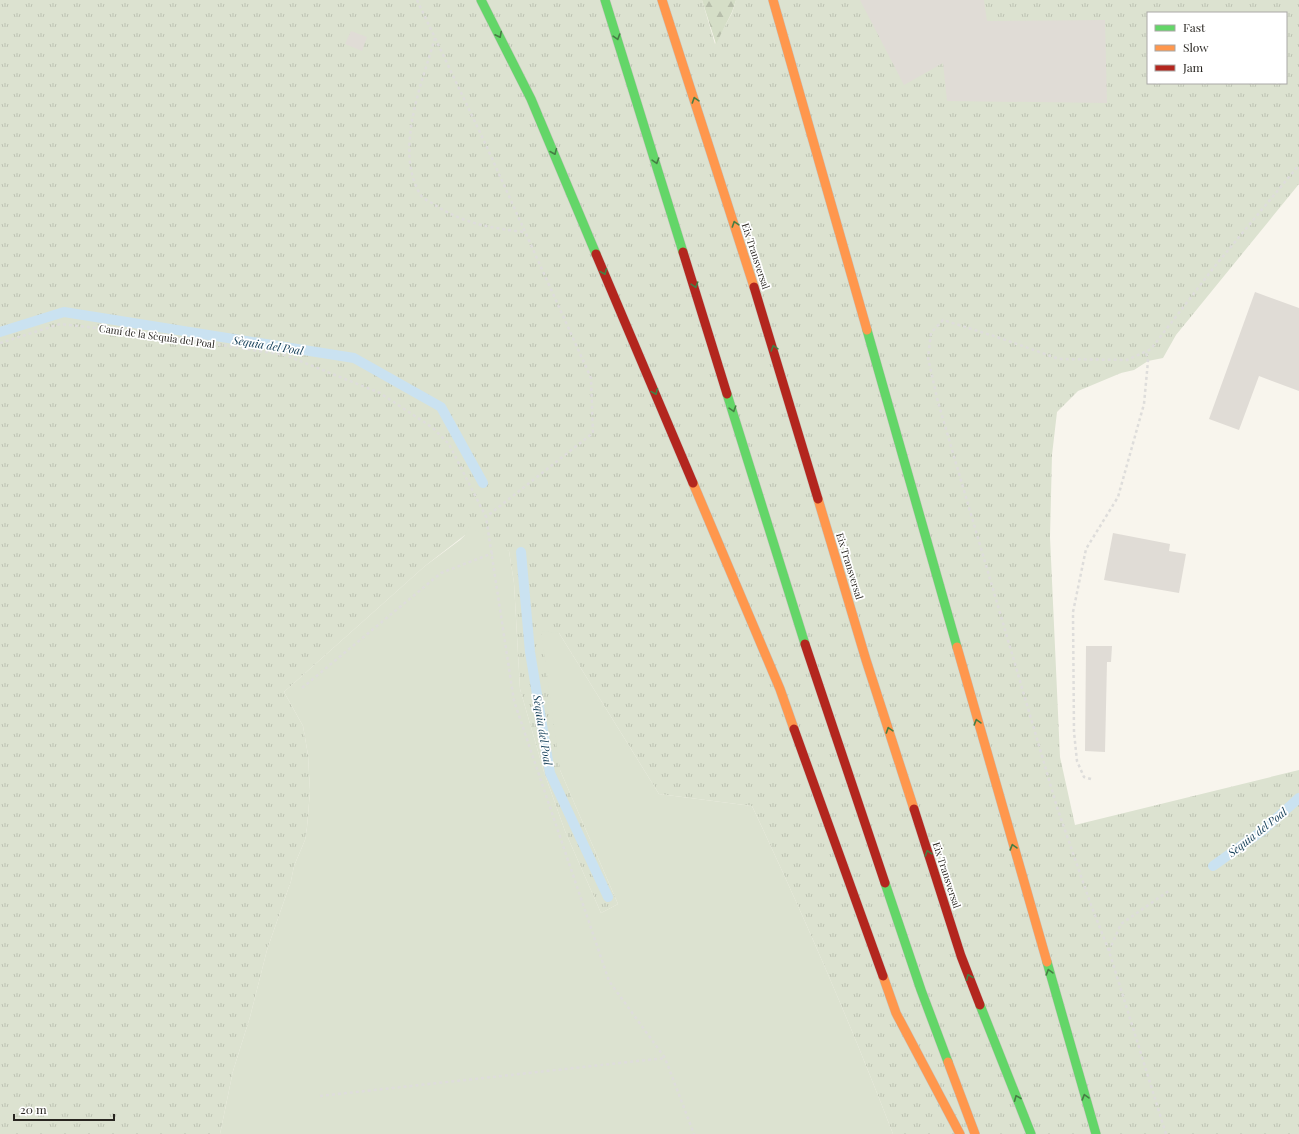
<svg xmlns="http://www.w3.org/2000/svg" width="1299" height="1134" font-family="'Playfair Display',serif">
  <defs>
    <pattern id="grass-tufts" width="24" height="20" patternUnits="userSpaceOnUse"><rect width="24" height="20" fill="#dce2d0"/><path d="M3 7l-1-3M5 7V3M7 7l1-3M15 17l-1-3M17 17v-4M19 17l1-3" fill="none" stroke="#bdc2b2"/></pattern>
    <pattern id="forest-firs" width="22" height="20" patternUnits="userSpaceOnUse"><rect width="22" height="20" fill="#d5dec7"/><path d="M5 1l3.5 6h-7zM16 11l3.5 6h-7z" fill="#b7beab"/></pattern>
  </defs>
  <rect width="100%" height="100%" fill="#f8f5ed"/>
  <path fill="url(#grass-tufts)" fill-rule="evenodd" d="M0 0H702L715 44 732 13 736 0H1299V184L1176 335 1163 358 1148 361 1134 370 1121 373 1078 391 1057 412 1052 455 1050 537 1060 757 1075 825 1299 770V1134H893C850 1022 803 914 752 806L659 794 559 633 560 770 618 904 601 913 565 831 544 772 520 689 514 583 509 551 465 535 425 566 284 692 303 726 308 755 310 791 307 827 305 840 294 866 291 881 267 950 250 1017 233 1071 220 1134H0ZM1148 13H1286V83H1148Z"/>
  <path fill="url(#forest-firs)" d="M702 0H736L732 12 716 44Z"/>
  <path fill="#dce2d0" d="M469 526 509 551 514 583 520 689 544 772 565 831 601 913 618 904 560 770 541 631 559 633 659 794 752 806C803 914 850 1022 893 1134H220L233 1071 250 1017 267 950 291 881 294 866 305 840 307 827 310 791 308 755 303 726 284 692 425 566 460 540 465 535Z"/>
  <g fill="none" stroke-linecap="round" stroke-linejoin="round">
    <g stroke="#cae2f1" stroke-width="10">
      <path d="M0 332 64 312 354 358 441 407 483 483"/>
      <path d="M521 552 530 652 550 773 608 897"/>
      <path d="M1213 866 1262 831 1299 798"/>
    </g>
  </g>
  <g fill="#e0dcd6">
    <path d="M860 0H984L987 21 1105 20 1107 103 947 101 943 63 904 85Z"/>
    <path d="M351 31 367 37 362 51 345 44Z"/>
    <path d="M1255 292 1299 308V391L1259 376 1239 430 1209 419Z"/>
    <path d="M1113 533 1170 544 1169 551 1186 554 1179 593 1104 580Z"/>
    <path d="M1086 646H1112L1111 662H1107L1105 752 1085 751Z"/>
  </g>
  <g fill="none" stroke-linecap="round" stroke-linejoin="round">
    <defs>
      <g id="fast">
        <path d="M481 0 531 99 596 254"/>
        <path d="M605 0 683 252"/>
        <path d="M867 330 957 647"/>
        <path d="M727 394 805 644"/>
        <path d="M885 883 921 990 948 1062"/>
        <path d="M1047 962 1096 1134"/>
        <path d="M980 1005 1031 1134"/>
      </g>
      <g id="slow">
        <path d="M662 0 754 287"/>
        <path d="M773 0 867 330"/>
        <path d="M693 483 780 689 794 729"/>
        <path d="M818 499 866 660 914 809"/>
        <path d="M957 647 1047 962"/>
        <path d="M883 976 896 1013 960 1134"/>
        <path d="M948 1062 975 1134"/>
      </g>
      <g id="jam">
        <path d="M683 252 727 394"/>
        <path d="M596 254 693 483"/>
        <path d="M754 287 818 499"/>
        <path d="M805 644 885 883"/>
        <path d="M794 729 883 976"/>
        <path d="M914 809 961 956 980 1005"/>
      </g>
    </defs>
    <use href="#fast" stroke="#c6c4bd" stroke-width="10"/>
    <use href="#slow" stroke="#c6c4bd" stroke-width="10"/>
    <use href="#jam" stroke="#c6c4bd" stroke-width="10"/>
    <g stroke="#dedddb" stroke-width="2.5" stroke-dasharray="3 3" stroke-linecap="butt">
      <path d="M417 0 485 143 591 378 593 433 486 517"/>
      <path d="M435 38C422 83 394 150 420 194 422 198 428 201 432 203 461 223 490 228 524 232"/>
      <path d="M0 343 60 324 151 334 285 355 380 393 433 428 449 444 486 517 514 701 609 981 665 1058 694 1134"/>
      <path d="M302 688 441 573 493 553"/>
      <path d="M1091 779 1084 777 1077 761 1074 732 1073 612 1086 549 1118 497 1144 404 1148 361 1146 352"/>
      <path d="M1109 951 1121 924 1170 890"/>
      <path d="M320 1096 665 1058"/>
      <path d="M1166 1134 1109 951 1091 905 1057 807 938 402 928 358 931 333 943 320 1000 338 1059 359 1127 360 1151 349 1215 266 1299 165"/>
    </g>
    <use href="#fast" stroke="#63d668" stroke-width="9"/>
    <use href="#slow" stroke="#ff974d" stroke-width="9"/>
    <use href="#jam" stroke="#b3261e" stroke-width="9"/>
  </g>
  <defs><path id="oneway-chevron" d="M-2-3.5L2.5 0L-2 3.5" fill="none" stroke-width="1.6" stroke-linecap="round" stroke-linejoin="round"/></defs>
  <g stroke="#467e44">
    <use href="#oneway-chevron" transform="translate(499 35) rotate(63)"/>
    <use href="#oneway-chevron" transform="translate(617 37) rotate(73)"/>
    <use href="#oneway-chevron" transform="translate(695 100) rotate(-108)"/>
    <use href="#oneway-chevron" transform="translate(554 152) rotate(67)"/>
    <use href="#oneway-chevron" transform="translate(656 161) rotate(73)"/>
    <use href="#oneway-chevron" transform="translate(735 224) rotate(-108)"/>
    <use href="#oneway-chevron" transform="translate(604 272) rotate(67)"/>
    <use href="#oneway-chevron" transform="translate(695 285) rotate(73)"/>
    <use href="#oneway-chevron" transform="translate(774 348) rotate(-107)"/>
    <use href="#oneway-chevron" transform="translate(655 392) rotate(67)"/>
    <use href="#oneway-chevron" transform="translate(733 409) rotate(73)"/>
    <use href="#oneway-chevron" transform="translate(977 722) rotate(-106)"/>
    <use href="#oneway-chevron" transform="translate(889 730) rotate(-108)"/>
    <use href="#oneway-chevron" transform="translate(1013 847) rotate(-106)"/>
    <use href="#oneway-chevron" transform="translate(928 853) rotate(-108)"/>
    <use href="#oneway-chevron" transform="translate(1049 972) rotate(-106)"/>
    <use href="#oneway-chevron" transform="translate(969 977) rotate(-112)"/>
    <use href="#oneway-chevron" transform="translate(1085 1097) rotate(-106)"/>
    <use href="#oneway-chevron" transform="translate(1017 1098) rotate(-112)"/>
  </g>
  <g text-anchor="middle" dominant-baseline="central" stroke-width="3.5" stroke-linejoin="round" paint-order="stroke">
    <g font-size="10" fill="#282520" stroke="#fff">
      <text transform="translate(756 256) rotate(72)">Eix Transversal</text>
      <text transform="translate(157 336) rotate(8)">Camí de la Sèquia del Poal</text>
      <text transform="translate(850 566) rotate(73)">Eix Transversal</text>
      <text transform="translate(947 875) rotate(72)">Eix Transversal</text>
    </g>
    <g font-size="11" font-style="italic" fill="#123d57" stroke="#fff">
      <text transform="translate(268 345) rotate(9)">Sèquia del Poal</text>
      <text transform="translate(543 730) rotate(81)">Sèquia del Poal</text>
      <text transform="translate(1257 832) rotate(-38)">Sèquia del Poal</text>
    </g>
  </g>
  <rect x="1147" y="12" width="140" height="72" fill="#ffffff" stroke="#a9a8a6"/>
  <rect x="1155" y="25" width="20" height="6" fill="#63d668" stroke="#a9a8a6"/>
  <text x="1183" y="32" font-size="12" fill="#282520">Fast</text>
  <rect x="1155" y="45" width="20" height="6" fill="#ff974d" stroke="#a9a8a6"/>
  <text x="1183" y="52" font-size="12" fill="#282520">Slow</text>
  <rect x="1155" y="65" width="20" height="6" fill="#b3261e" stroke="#a9a8a6"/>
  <text x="1183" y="72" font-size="12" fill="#282520">Jam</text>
  <path d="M14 1114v6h100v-6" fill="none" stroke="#282520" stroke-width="2"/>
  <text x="20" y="1114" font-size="12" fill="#282520" stroke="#ffffff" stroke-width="3" paint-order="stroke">20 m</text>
</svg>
